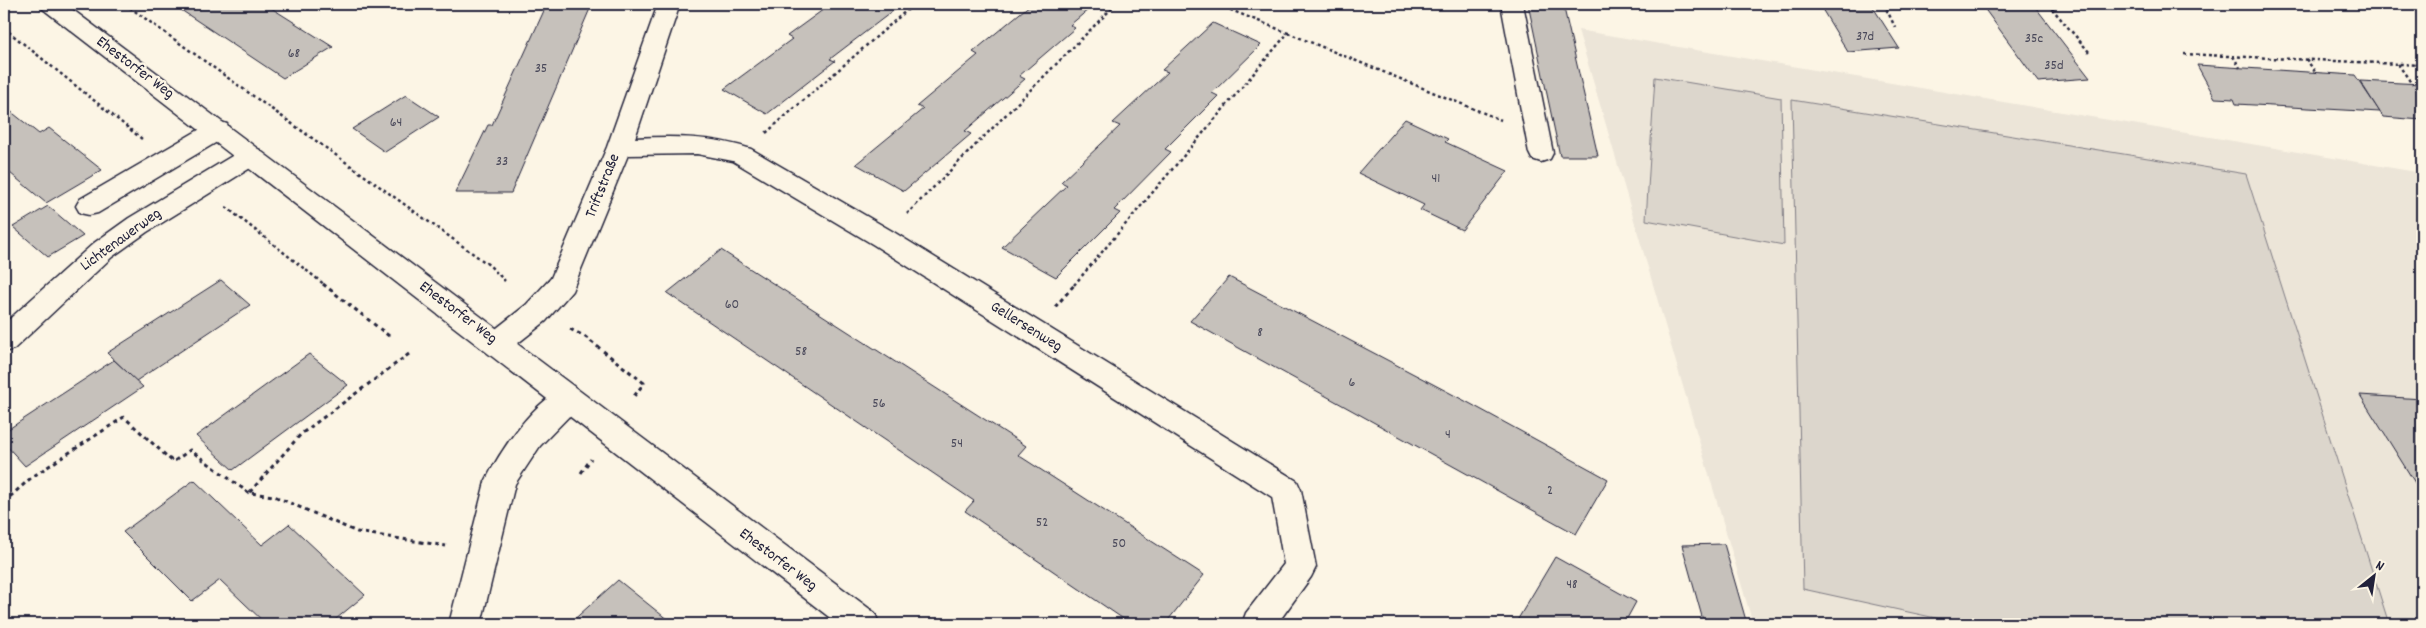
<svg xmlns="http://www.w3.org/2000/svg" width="2426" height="628" font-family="Dekko,sans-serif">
  <rect width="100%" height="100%" fill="#fcf5e5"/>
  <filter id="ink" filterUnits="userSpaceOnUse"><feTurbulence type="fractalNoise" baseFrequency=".02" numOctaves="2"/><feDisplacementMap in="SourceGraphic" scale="10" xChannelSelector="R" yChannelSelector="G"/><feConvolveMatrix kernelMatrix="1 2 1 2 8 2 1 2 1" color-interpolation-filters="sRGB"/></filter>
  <g filter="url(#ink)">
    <path fill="#ece5d8" d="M1578 30 2422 173V624H1753Z"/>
    <g fill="#dcd6cc" stroke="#7f7c84">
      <path d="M1655 77 1781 98 1784 245 1646 220Z"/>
      <path d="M1792 100 2246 174 2389 624H1963L1803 589Z"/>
    </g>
    <g fill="#c6c1bb" stroke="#22223b">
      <path d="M172 4H265L333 47 283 78Z"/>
      <path d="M547 4H592L511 193H455L488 125H492Z"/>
      <path d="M831 4H902L830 59 835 61 767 114 724 89 792 39 787 36Z"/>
      <path d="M1031 4H1095L1070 25 1075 28 1019 76 1025 79 965 131 971 134 904 191 856 164 923 109 917 106 978 55 973 52Z"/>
      <path d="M1528 4H1563L1598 156H1560Z"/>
      <path d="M1819 4H1871L1899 48 1848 52Z"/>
      <path d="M1981 4H2033L2090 78 2038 82Z"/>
      <path d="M1213 23 1261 45 1212 93 1218 96 1165 149 1171 152 1114 210 1120 213 1056 277 1002 247 1067 185 1061 182 1120 126 1113 123 1168 72 1162 70Z"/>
      <path d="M2197 65 2355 75 2380 112 2236 104 2234 99 2215 98Z"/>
      <path d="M2360 81 2422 84V120L2383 117Z"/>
      <path d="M406 95 439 117 385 152 352 129Z"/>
      <path d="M4 106 39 134 49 128 102 170 46 203 4 168Z"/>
      <path d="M1405 119 1448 139 1445 142 1508 171 1462 230 1420 210 1424 205 1358 173Z"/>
      <path d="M48 206 83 236 48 257 13 227Z"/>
      <path d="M721 250 1026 446 1018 455 1204 575 1165 624H1131L1122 618 965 511 974 501 667 293Z"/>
      <path d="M1229 277 1469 403 1608 479 1576 534 1190 321Z"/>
      <path d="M221 280 250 305 136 381 107 353Z"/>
      <path d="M309 354 348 385 233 470 196 436Z"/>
      <path d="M114 360 143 387 25 466 4 443V432Z"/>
      <path d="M2360 395 2422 399V494Z"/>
      <path d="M194 480 262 545 289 524 365 595 330 624H266L220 580 192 601 123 532Z"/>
      <path d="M1724 544 1747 624H1704L1682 545Z"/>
      <path d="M1555 557 1636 602 1624 624H1515Z"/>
      <path d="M618 580 673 624H569Z"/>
    </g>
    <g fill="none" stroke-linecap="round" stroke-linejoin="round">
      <defs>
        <g id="minor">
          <path d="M658 4H680L635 138C675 136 712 136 751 149L892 231 1297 481 1301 490 1316 567 1311 577 1277 624H1242L1246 613 1284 564 1272 497 874 245 733 161 697 154 628 155 572 291 546 321 508 351 498 354 488 351 484 343 488 335 526 305 551 278 607 147Z"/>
          <path d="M1501 4H1523L1553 153 1550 159 1541 162 1532 159 1529 153Z"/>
          <path d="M218 121 227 124 230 130 227 136 98 213 89 215 80 213 76 206 80 199 209 124Z"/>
          <path d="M251 147 260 150 263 156 260 162 147 232 112 257 14 349 4 352V324L94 243 129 218 242 150Z"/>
          <path d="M568 387 578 391 582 399 578 407 540 446 515 484 481 624H449L485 482C500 451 535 398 568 387Z"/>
        </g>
        <path id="major" d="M40 4H65L875 613 879 624H838L43 9Z"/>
      </defs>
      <use href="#minor" stroke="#22223b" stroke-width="3"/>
      <use href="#major" stroke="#22223b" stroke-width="3"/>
      <g stroke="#22223b" stroke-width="2.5" stroke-dasharray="3 3" stroke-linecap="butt">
        <path d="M125 4 489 265 505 281"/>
        <path d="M1884 4 1895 27"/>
        <path d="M2048 4 2090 53"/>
        <path d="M4 28 142 139"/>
        <path d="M1288 33 1501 120"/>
        <path d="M2184 54 2422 65"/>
        <path d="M2233 56 2240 68"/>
        <path d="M2306 59 2316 73"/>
        <path d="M2398 64 2412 84"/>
        <path d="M766 133 914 4"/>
        <path d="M226 207 325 285"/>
        <path d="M907 214 1116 4"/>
        <path d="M1074 285 1288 33 1216 4"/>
      </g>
      <g stroke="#22223b" stroke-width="3" stroke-dasharray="4 4" stroke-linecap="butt">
        <path d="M323 284 389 336"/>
        <path d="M1055 307 1075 284"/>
        <path d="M570 329 584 336 644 383 632 399"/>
        <path d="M409 354 301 434 249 493 274 496 357 532 446 546"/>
        <path d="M581 473 591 459"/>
        <path d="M4 502 32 477 124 417 173 462 190 450 249 493"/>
      </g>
      <use href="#minor" fill="#fcf5e5" fill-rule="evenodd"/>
      <use href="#major" fill="#fcf5e5" fill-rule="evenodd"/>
    </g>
  </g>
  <g text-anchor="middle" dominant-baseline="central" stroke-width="5" stroke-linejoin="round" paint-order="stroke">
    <g font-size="14" fill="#4b4a5b">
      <text x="1865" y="37">37d</text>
      <text x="2034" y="39">35c</text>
      <text x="294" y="54">68</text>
      <text x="2054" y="66">35d</text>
      <text x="541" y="69">35</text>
      <text x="396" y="123">64</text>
      <text x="502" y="162">33</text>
      <text x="1436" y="179">41</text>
      <text x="732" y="305">60</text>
      <text x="1260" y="333">8</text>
      <text x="801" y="352">58</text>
      <text x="1352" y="383">6</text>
      <text x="879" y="404">56</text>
      <text x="1448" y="435">4</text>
      <text x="957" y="444">54</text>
      <text x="1550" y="491">2</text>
      <text x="1042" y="523">52</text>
      <text x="1119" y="544">50</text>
      <text x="1572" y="585">48</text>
    </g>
    <g font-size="16" fill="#22223b" stroke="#fcf5e5">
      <text transform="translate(135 68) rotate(37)">Ehestorfer Weg</text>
      <text transform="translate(603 186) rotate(-68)">Triftstraße</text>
      <text transform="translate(121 240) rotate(-36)">Lichtenauerweg</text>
      <text transform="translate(458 313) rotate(37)">Ehestorfer Weg</text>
      <text transform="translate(1026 327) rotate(32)">Gellersenweg</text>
      <text transform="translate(778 560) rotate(37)">Ehestorfer Weg</text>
    </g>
  </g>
  <rect width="2426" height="628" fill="none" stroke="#fcf5e5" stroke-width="20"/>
  <rect x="10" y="10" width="2406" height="608" fill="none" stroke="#22223b" stroke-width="2" filter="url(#ink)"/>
  <g transform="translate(2374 576) rotate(30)" stroke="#fcf5e5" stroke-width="4" paint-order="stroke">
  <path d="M0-4L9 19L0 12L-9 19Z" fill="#22223b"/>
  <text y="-8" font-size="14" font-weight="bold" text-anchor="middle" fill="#22223b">N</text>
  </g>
</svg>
